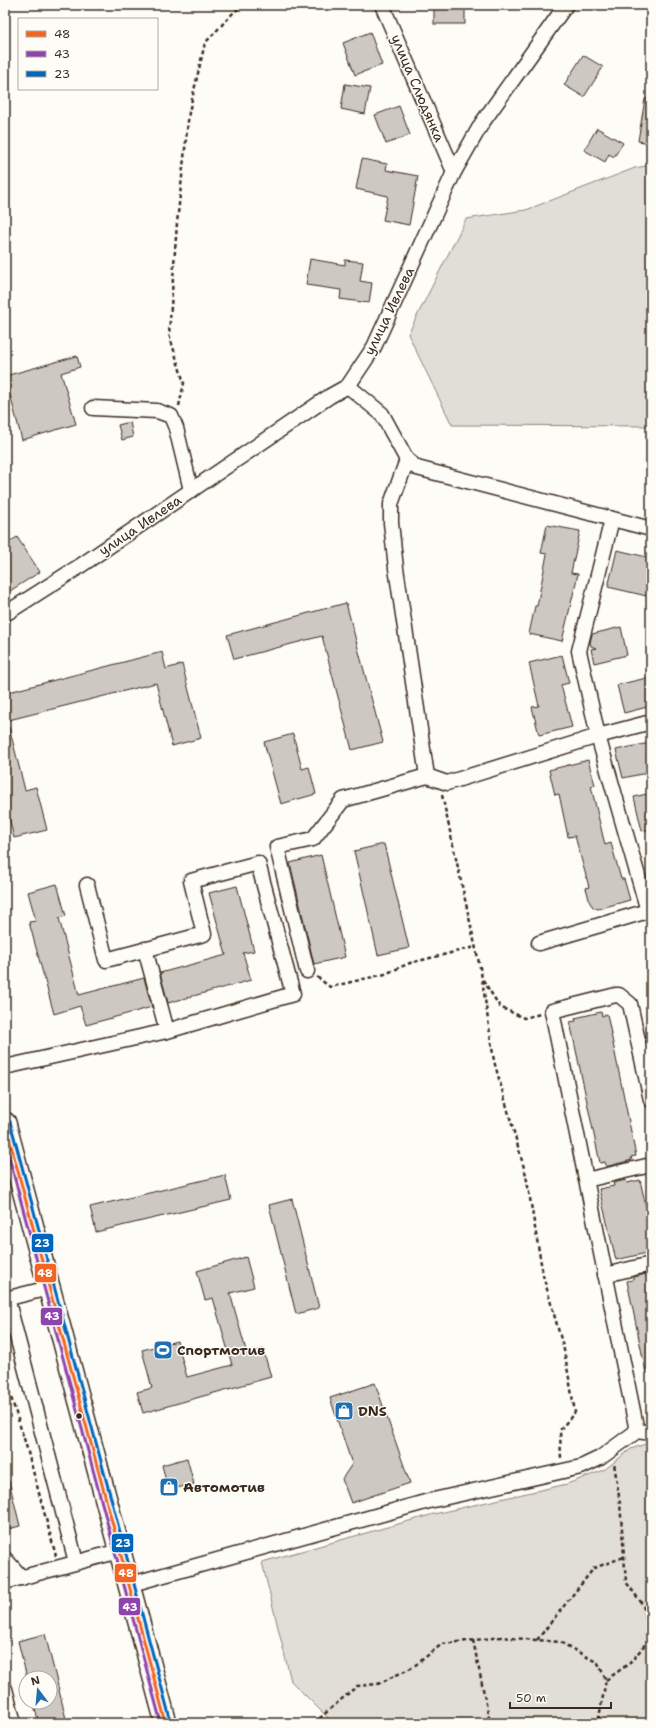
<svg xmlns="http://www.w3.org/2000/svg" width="656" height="1728" font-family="'Shantell Sans',sans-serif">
  <rect width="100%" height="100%" fill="#fdfcf7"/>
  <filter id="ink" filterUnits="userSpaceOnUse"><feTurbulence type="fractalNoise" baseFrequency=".025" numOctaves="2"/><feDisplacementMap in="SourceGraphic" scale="8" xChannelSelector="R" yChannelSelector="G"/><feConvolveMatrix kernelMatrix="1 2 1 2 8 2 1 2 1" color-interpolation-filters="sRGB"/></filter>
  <g filter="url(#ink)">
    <g fill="#e1ded7" stroke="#8e847a">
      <path d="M651 165V426L452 425 408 334 466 219 526 210 635 168Z"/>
      <path d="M645 1444 651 1445V1723H327L330 1720 291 1681 262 1562 434 1514 567 1484 604 1470 631 1449Z"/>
    </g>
    <g fill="#cdc8c2" stroke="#3b2a1e">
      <rect x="434" y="5" width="31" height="19"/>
      <path d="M370 32 382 65 355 75 343 43Z"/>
      <path d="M583 55 603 67 584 97 564 85Z"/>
      <path d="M345 84 370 88 365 114 341 109Z"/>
      <path d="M645 99H651V143L638 141Z"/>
      <path d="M399 106 410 135 386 144 375 115Z"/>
      <path d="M597 128 623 143 614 157 609 154 605 162 584 150Z"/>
      <path d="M362 159 387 164 386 170 418 176 409 225 383 220 388 196 356 189Z"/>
      <path d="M310 259 345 265V260L363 262 360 281 372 283 369 303 340 299 341 290 306 285Z"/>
      <path d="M77 356 80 367 61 373 76 424 22 440 5 376Z"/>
      <path d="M130 422 133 437 122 440 118 425Z"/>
      <path d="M547 525 580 531 571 573 578 574 562 641 529 634 535 606H537L547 554 541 553Z"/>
      <path d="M17 537 40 572 5 594V545Z"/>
      <path d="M617 550 651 558V597L608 587Z"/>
      <path d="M346 603 383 742 352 750 322 636 234 659 227 635Z"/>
      <path d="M621 627 627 655 594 663 591 649 596 648 591 646 590 643 592 634Z"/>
      <path d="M162 652 166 669 182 664 201 738 172 746 156 683 5 721V693Z"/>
      <path d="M562 655 569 683 561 685 572 727 539 735 532 707 539 706 529 663Z"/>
      <path d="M651 677V706L624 713 617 685Z"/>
      <path d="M5 727H9L25 790 36 787 47 830 14 838 5 801Z"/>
      <path d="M293 734 302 769 309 767 316 794 281 804 264 742Z"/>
      <path d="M649 743 651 750V772L623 778 616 750Z"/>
      <path d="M588 760 595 785 591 786 605 845 611 843 621 879H624L630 900 598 909 593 907 590 903 586 888 589 887 575 836 568 837 559 794 555 795 549 770Z"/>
      <path d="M651 793V829L642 831 634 797Z"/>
      <path d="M384 844 409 948 378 955 354 851Z"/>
      <path d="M321 855 345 957 314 964 290 863Z"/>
      <path d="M57 884 66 916 59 918 79 995 144 978 152 1007 86 1025 80 1006 54 1014 29 922 36 921 28 892Z"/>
      <path d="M237 886 254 951 243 953 251 980 168 1003 160 973 226 955 209 893Z"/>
      <path d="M601 1012 602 1016 607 1014 636 1156 631 1157 632 1160 609 1166H606L605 1162 600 1163 570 1022 576 1021 575 1018Z"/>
      <path d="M225 1175 231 1200 96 1232 90 1207Z"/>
      <path d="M626 1180 627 1183 640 1180 651 1229V1252L616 1260 599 1189 614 1186 613 1183Z"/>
      <path d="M292 1199 319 1308 296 1314 269 1205Z"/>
      <path d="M246 1257 254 1287 230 1293 247 1354 263 1349 271 1377 143 1413 137 1392 152 1388 142 1350 177 1341 187 1377 232 1365 213 1298 205 1300 197 1271Z"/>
      <path d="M651 1273V1372L646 1373 627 1281 633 1280V1277Z"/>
      <path d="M375 1383 410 1483 351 1503 342 1479 352 1464 330 1398Z"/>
      <path d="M187 1458 194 1484 168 1490 162 1465Z"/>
      <path d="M9 1481 20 1526 5 1530V1482Z"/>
      <path d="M45 1634 54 1670 67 1723H39L33 1702H50V1678H27L18 1641Z"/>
    </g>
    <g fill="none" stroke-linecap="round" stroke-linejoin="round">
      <defs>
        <g id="minor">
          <path d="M382 5 454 172"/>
          <path d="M348 386 382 414 407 460 417 468 651 529"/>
          <path d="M93 408 157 411 171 416 176 428 191 490"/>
          <path d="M407 460 391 504V523L396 568 427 776"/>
          <path d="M612 519 579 651 598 736 648 911"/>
          <path d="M5 614 80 566 330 396 348 386 374 347 454 172 482 123 566 5"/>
          <path d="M87 885 106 960 204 934 191 881 258 863 293 994 167 1031"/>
          <path d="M539 943 651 910"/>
          <path d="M307 971 277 847 313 839 343 800 427 776 447 783 598 736 651 722"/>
          <path d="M5 1067 167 1031 145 949"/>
          <path d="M586 1180 651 1165"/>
          <path d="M605 1275 651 1264"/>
          <path d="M7 1298 76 1562"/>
          <path d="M5 1299 49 1288"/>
          <path d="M637 1431 552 1011 616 995H619L630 1004 651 1100"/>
          <path d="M5 1559 22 1578"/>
          <path d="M5 1582 119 1551"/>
          <path d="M128 1585 429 1501 581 1467 600 1458 637 1431 651 1433"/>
          <path d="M5 1689 14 1723"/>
        </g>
        <path id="highway" d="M5 1123 166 1723"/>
      </defs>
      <use href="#minor" stroke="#3b2a1e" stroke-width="17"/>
      <use href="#highway" stroke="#3b2a1e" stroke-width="24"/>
      <g stroke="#3b2a1e" stroke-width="2.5" stroke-dasharray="4 3" stroke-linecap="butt">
        <path d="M179 406 184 383 169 334 177 223 189 112 205 43 235 11 244 5"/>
        <path d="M442 795 481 972 494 1061 526 1175 543 1275 564 1350 575 1412 560 1430 561 1459"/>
        <path d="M317 977 330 987 385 974 410 963 475 947"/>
        <path d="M483 980 500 1007 524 1018 540 1014"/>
        <path d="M5 1378 26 1445 56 1556"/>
        <path d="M473 1640 490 1723"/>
        <path d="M537 1640 594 1568 624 1557"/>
        <path d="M606 1680 630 1663 651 1637 643 1605 626 1582 620 1503 614 1463"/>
        <path d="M314 1723 357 1686 378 1684 413 1667 442 1644 501 1637 560 1642 598 1663 606 1680 598 1723"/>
      </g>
      <use href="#minor" stroke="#fdfcf7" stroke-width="14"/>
      <use href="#highway" stroke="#fdfcf7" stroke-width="21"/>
      <defs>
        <path id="bus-1" d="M5 1123 166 1723"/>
        <path id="bus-2" d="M5 1142 161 1723"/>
        <path id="bus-3" d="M10 1122 171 1722"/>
      </defs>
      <use href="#bus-1" stroke="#fdfcf7" stroke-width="6"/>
      <use href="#bus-2" stroke="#fdfcf7" stroke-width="6"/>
      <use href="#bus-3" stroke="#fdfcf7" stroke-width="6"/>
      <use href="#bus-1" stroke="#f26522" stroke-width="3"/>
      <use href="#bus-2" stroke="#8e44ad" stroke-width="3"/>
      <use href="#bus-3" stroke="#0065bd" stroke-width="3"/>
    </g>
  </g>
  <defs>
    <symbol id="stadium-square" viewBox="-11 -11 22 22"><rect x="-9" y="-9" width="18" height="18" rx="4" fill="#1f6fb2" stroke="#fdfcf7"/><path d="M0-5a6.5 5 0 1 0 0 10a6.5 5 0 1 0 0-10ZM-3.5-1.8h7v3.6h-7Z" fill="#fff"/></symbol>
    <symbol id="shop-square" viewBox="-11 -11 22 22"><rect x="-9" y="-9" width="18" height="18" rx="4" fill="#1f6fb2" stroke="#fdfcf7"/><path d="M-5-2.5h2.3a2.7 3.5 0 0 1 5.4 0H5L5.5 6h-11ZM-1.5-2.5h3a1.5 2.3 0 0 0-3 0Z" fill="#fff"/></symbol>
  </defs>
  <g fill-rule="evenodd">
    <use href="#stadium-square" x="152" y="1339" width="22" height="22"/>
    <use href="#shop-square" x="333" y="1400" width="22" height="22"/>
    <use href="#shop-square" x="158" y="1476" width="22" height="22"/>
  </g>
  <circle fill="#3b2a1e" stroke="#fdfcf7" stroke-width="1.5" cx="79" cy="1416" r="3.5"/>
  <g text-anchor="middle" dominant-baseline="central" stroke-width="3" stroke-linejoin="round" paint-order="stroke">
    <g font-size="14" fill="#3b2a1e" stroke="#fdfcf7">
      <text transform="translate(418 88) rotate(67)">улица Слюдянка</text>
      <text transform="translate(389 311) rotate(-64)">улица Ивлева</text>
      <text transform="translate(140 525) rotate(-34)">улица Ивлева</text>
    </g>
    <g font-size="14" font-weight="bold" fill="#3b2a1e" stroke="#fdfcf7" text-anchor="start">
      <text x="177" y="1350">Спортмотив</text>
      <text x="358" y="1411">DNS</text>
      <text x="183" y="1487">Автомотив</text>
    </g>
  </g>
  <g stroke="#fdfcf7" stroke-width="1.5">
    <rect x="31" y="1233" width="23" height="20" rx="4" fill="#0065bd"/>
    <rect x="34" y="1263" width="23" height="20" rx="4" fill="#f26522"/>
    <rect x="40" y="1307" width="23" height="19" rx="4" fill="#8e44ad"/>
    <rect x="111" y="1533" width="23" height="20" rx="4" fill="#0065bd"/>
    <rect x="114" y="1563" width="23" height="20" rx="4" fill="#f26522"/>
    <rect x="118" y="1597" width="23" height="19" rx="4" fill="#8e44ad"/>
  </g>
  <g font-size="11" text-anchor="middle" font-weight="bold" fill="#fff">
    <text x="42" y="1247">23</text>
    <text x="45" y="1277">48</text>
    <text x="52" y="1320">43</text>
    <text x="123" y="1547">23</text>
    <text x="126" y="1577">48</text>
    <text x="130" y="1611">43</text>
  </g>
  <rect width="656" height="1728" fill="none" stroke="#fdfcf7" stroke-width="20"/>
  <rect x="10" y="10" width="636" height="1708" fill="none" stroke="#3b2a1e" stroke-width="1.5" filter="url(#ink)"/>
  <rect x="18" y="18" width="140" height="72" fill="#fdfcf7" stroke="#afa8a0"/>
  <rect x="26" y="31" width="20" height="6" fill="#f26522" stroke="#afa8a0"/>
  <text x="54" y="38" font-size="12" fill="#3b2a1e">48</text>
  <rect x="26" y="51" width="20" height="6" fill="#8e44ad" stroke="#afa8a0"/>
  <text x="54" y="58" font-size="12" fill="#3b2a1e">43</text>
  <rect x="26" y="71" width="20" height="6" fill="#0065bd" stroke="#afa8a0"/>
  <text x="54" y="78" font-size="12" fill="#3b2a1e">23</text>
  <g transform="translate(38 1690) rotate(344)"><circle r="19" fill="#fdfcf7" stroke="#afa8a0"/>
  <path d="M0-3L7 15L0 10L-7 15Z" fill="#1f6fb2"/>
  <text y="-6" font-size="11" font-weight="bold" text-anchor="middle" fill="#3b2a1e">N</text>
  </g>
  <path d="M510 1702v6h101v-6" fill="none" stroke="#3b2a1e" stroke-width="2"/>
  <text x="516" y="1702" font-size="12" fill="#3b2a1e" stroke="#fdfcf7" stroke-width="3" paint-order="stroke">50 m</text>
</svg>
